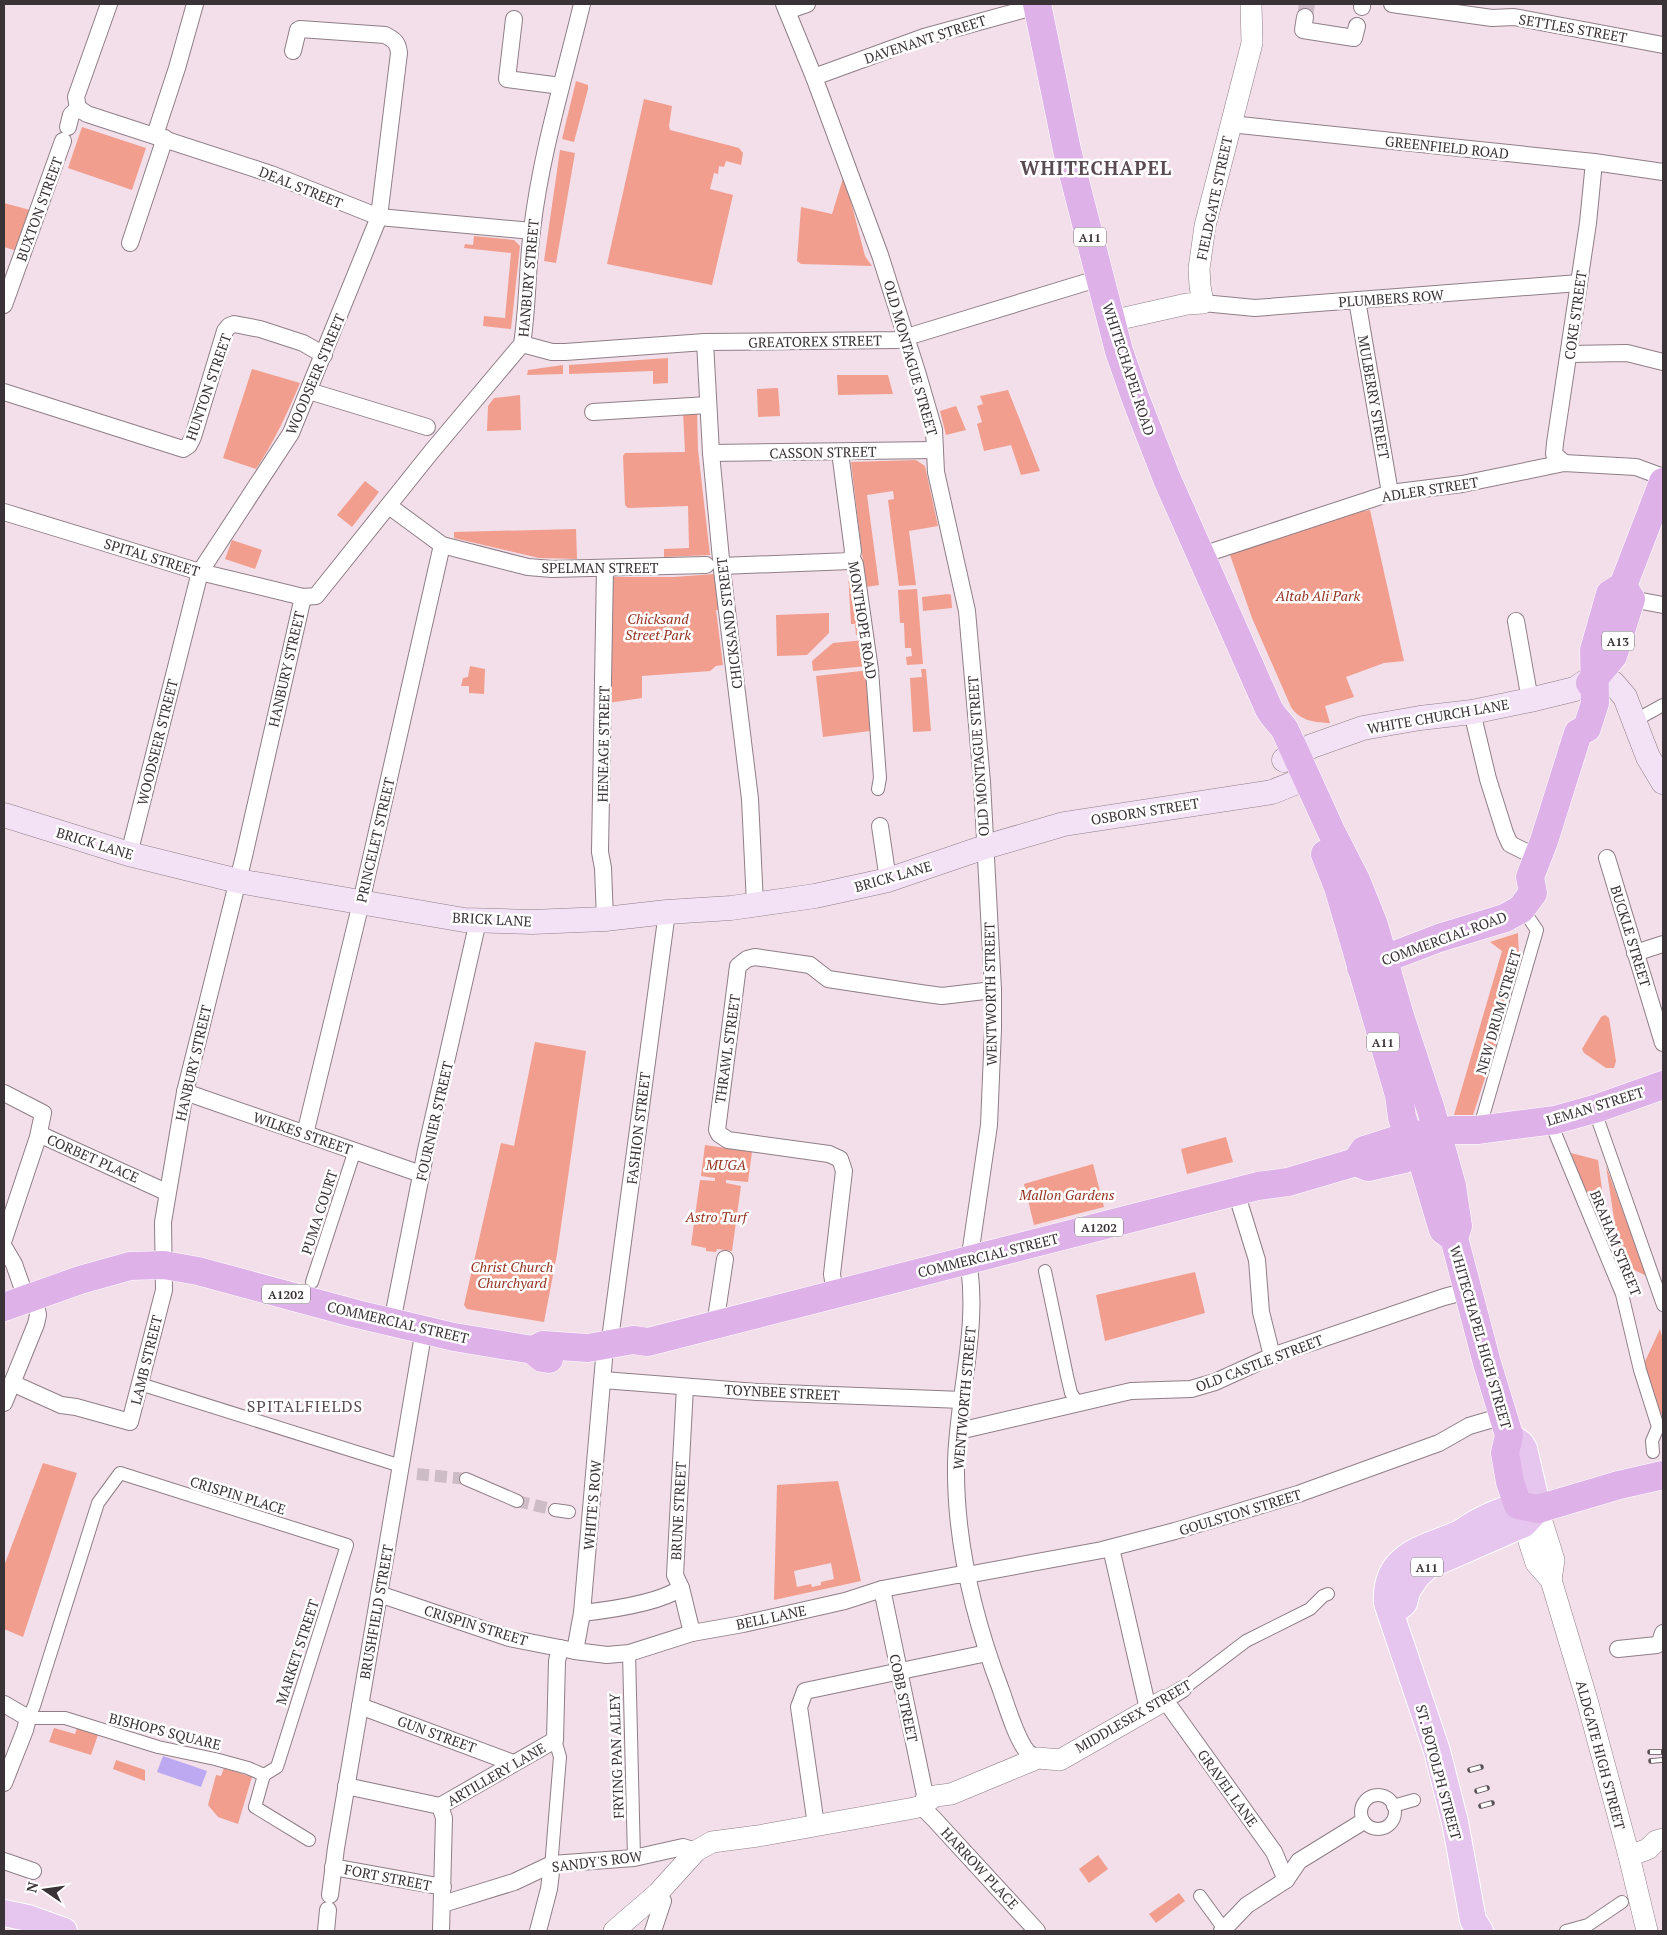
<svg xmlns="http://www.w3.org/2000/svg" width="1667" height="1935" font-family="'PT Serif',serif">
  <rect width="100%" height="100%" fill="#f2dfe9"/>
  <g fill="#f19e8e" fill-rule="evenodd">
    <path d="M576 81 588 85V89L574 142 562 139Z"/>
    <path d="M644 99 672 106 669 126 670 130 739 148 743 153 741 165 726 161 724 167 719 166 718 174 714 173 710 189 733 195 712 285 607 264Z"/>
    <path d="M82 127 146 148 132 190 68 168Z"/>
    <path d="M560 150 575 153 556 263 544 261Z"/>
    <path d="M844 175 865 256 872 266 801 264 797 261 801 207 832 214Z"/>
    <path d="M4 203 30 210 17 251 4 247Z"/>
    <path d="M474 236 514 240 520 246 511 329 483 326 484 316 505 318 511 253 464 248 465 244 473 245Z"/>
    <path d="M668 358V383L653 384V371L569 374V365Z"/>
    <path d="M563 365V374L527 375 528 370Z"/>
    <path d="M252 369 300 383C287 414 274 442 256 469L223 458Z"/>
    <path d="M837 375H888L893 394 838 395Z"/>
    <path d="M778 388 780 416 758 417 757 389Z"/>
    <path d="M1008 390 1040 471 1021 475 1011 445 984 451 977 424 982 422 977 406 983 404 980 396Z"/>
    <path d="M520 395 521 430 487 431 488 406 494 398Z"/>
    <path d="M956 406 966 430 946 435 940 411Z"/>
    <path d="M697 411 698 450 710 555 664 557V549L689 548 688 506 628 508 625 505 623 456 625 453 685 452 683 412Z"/>
    <path d="M916 460 925 466 938 526 909 531 916 585 899 586 888 500 894 499 893 491 867 495 879 585 866 587 851 462Z"/>
    <path d="M365 481 379 492 352 527 337 515Z"/>
    <path d="M1370 510 1404 661 1384 663 1346 677 1354 697 1325 706 1330 723C1315 723 1299 720 1291 707L1252 618 1229 552 1353 513Z"/>
    <path d="M576 529 577 559 539 558 454 538V532Z"/>
    <path d="M232 540 262 550 255 569 225 559Z"/>
    <path d="M848 572 853 574 862 634 856 635 855 624H851Z"/>
    <path d="M714 574 719 610H716L723 665 716 666 710 671 642 676V698L608 703 609 577H674Z"/>
    <path d="M917 589 923 664 907 665 906 657 912 656 911 648H905L904 623H900L898 590Z"/>
    <path d="M948 594 951 595 952 608 923 611 922 597Z"/>
    <path d="M829 613V633L807 655 777 656 776 615Z"/>
    <path d="M865 640 868 666 813 671 812 661 833 643Z"/>
    <path d="M470 666 485 669 484 694 469 693V686H461L463 678 468 677Z"/>
    <path d="M921 669H926L931 731 913 732 910 678 922 677Z"/>
    <path d="M870 670V731L823 737 816 676Z"/>
    <path d="M1518 933 1519 957 1493 1039 1497 1041 1473 1115H1454L1502 951 1490 942Z"/>
    <path d="M1605 1015 1609 1018 1616 1061 1614 1068H1606L1584 1053 1582 1049 1601 1017Z"/>
    <path d="M535 1042 586 1051 557 1254 544 1322 467 1309 464 1305 501 1143 514 1146Z"/>
    <path d="M1226 1137 1233 1162 1187 1174 1181 1149Z"/>
    <path d="M705 1145 752 1152 748 1182 726 1180V1183L741 1186 732 1251 717 1249 716 1252 706 1251V1248L691 1245 700 1180 715 1181V1178L701 1176Z"/>
    <path d="M1571 1153 1598 1160 1609 1240 1605 1241Z"/>
    <path d="M1093 1164 1104 1207 1034 1225 1024 1184Z"/>
    <path d="M1606 1166 1647 1276 1621 1264Z"/>
    <path d="M1195 1272 1205 1313 1105 1341 1096 1295Z"/>
    <path d="M1660 1329 1663 1340V1418L1643 1374 1642 1368Z"/>
    <path d="M43 1463 77 1473 23 1637 4 1629V1566Z"/>
    <path d="M838 1481 861 1581 774 1600 777 1485ZM831 1563 834 1579 821 1582V1585L812 1587 811 1584 797 1587 794 1571Z"/>
    <path d="M78 1725 99 1732 91 1755 49 1742 54 1728 75 1734Z"/>
    <path d="M116 1760 145 1770V1781L113 1769Z"/>
    <path d="M224 1768 252 1777 238 1824 218 1817 208 1805 216 1775 221 1776Z"/>
    <path d="M1098 1855 1108 1869 1089 1883 1079 1869Z"/>
    <path d="M1179 1893 1185 1901 1156 1923 1149 1914Z"/>
  </g>
  <path fill="#bda8f2" d="M163 1756 207 1771 201 1787 157 1772Z"/>
  <g fill="none" stroke-linecap="round" stroke-linejoin="round">
    <g stroke="#cdbcc5" stroke-width="12" stroke-dasharray="12 6" stroke-linecap="butt">
      <path d="M417 1474 466 1479"/>
      <path d="M517 1501 555 1510"/>
    </g>
    <path stroke="#cdbcc5" stroke-width="16" stroke-dasharray="16 8" stroke-linecap="butt" d="M1305 17 1307 4"/>
    <defs>
      <g id="pedestrian">
        <path d="M853 556 857 564 872 670 880 778 878 789"/>
        <path d="M1634 721 1663 705"/>
        <path d="M1484 1120 1483 1116 1537 930 1526 914"/>
        <path d="M1598 1120 1663 1305"/>
        <path d="M1555 1133 1622 1294 1640 1370 1658 1427 1652 1441 1653 1452"/>
        <path d="M1045 1271 1067 1376 1071 1393 1077 1402"/>
        <path d="M312 1282 355 1150"/>
        <path d="M140 1384 401 1466"/>
        <path d="M466 1479 517 1501"/>
        <path d="M555 1510 569 1512"/>
        <path d="M629 1653 634 1858"/>
        <path d="M1183 1689 1246 1641 1310 1609 1323 1596 1328 1594"/>
        <path d="M264 1775 248 1768 215 1759 158 1747 65 1718H28L34 1706 98 1503 120 1473 347 1545 277 1767 264 1775 255 1807 309 1840"/>
        <circle cx="1378" cy="1812" r="17"/>
        <path d="M1393 1806 1414 1800"/>
        <path d="M552 1864V1855L560 1757 555 1740"/>
        <path d="M1200 1896 1224 1929"/>
        <path d="M1566 1931 1588 1925 1622 1902"/>
      </g>
      <g id="minor">
        <path d="M784 4 814 77 880 255 918 375 934 430 936 472 967 611 982 782 993 990V1029L989 1125 971 1248 974 1259"/>
        <path d="M1392 4 1492 18 1514 17 1663 45"/>
        <path d="M1362 7V4"/>
        <path d="M787 11 807 4"/>
        <path d="M1305 17 1303 30 1354 38 1357 26"/>
        <path d="M514 19 507 79 561 86"/>
        <path d="M814 77 924 37 1037 6"/>
        <path d="M78 108 87 114 271 174 379 217 532 231"/>
        <path d="M78 108 76 97 109 4"/>
        <path d="M1230 124 1594 162 1663 172"/>
        <path d="M68 127 71 115 78 108"/>
        <path d="M155 135 177 68 195 4"/>
        <path d="M130 243 165 138"/>
        <path d="M1357 300 1390 493"/>
        <path d="M1203 303 1255 308 1579 283"/>
        <path d="M4 305 63 141"/>
        <path d="M705 342 711 453 722 570 750 799 755 904"/>
        <path d="M522 344 552 352H565L705 342 897 340 1100 278"/>
        <path d="M1569 354 1627 353 1663 362"/>
        <path d="M309 391 427 427"/>
        <path d="M4 392 183 449 189 445 193 437 225 331 229 326 234 324 260 329 303 343 324 355"/>
        <path d="M593 412 708 405"/>
        <path d="M711 453 935 450"/>
        <path d="M1564 463 1554 454 1555 443 1588 223 1594 162"/>
        <path d="M389 506 442 545 528 567 552 569 706 565"/>
        <path d="M4 512 200 572 303 597 316 596 432 451 522 344C528 306 527 268 532 230 541 153 564 79 582 4"/>
        <path d="M1202 555 1390 493 1462 484 1564 463 1636 467 1663 477"/>
        <path d="M721 566 851 561 853 551 840 452"/>
        <path d="M1631 599 1663 605"/>
        <path d="M1516 621 1530 700"/>
        <path d="M1472 712 1488 779 1505 833 1510 844 1524 851 1538 855"/>
        <path d="M880 826 888 880"/>
        <path d="M129 854 200 572 291 433 379 217 399 53C398 43 395 40 385 35L300 29 298 30 293 51"/>
        <path d="M1607 858 1663 1043"/>
        <path d="M605 919 603 868 600 852 605 568"/>
        <path d="M1635 953 1663 944"/>
        <path d="M185 1092 421 1174"/>
        <path d="M4 1093 43 1113 38 1137 4 1239"/>
        <path d="M39 1134 166 1192"/>
        <path d="M305 1134 359 911 442 545"/>
        <path d="M1236 1192 1257 1260 1261 1312 1272 1356"/>
        <path d="M4 1247 14 1264 26 1298"/>
        <path d="M968 1260C980 1328 957 1397 956 1464 955 1541 974 1619 1001 1690 1007 1707 1016 1737 1026 1750 1028 1754 1035 1756 1038 1758"/>
        <path d="M835 1294 832 1274 844 1171 840 1159 829 1154 728 1140 719 1134 717 1130 738 966 747 959 755 957 810 965 828 979 920 993 942 996 993 990"/>
        <path d="M392 1322 426 1150 478 921"/>
        <path d="M715 1325 725 1259"/>
        <path d="M610 1345V1339L667 912"/>
        <path d="M603 1380 757 1392 962 1400"/>
        <path d="M12 1383 61 1405 76 1407 130 1422 164 1290 163 1222 185 1092 244 856 303 597"/>
        <path d="M685 1387 675 1575 681 1588 692 1633"/>
        <path d="M4 1403 36 1324 38 1315 34 1295"/>
        <path d="M959 1431 1131 1391 1191 1389 1215 1382 1272 1356 1444 1297 1467 1291"/>
        <path d="M1111 1548 1148 1709"/>
        <path d="M882 1589 925 1795 921 1806 934 1819 1037 1931"/>
        <path d="M379 1594 509 1638 575 1651 607 1655 629 1653 692 1633 743 1624 845 1601 882 1589 957 1575H967L1102 1550 1175 1531 1298 1494 1439 1443 1469 1426 1503 1416"/>
        <path d="M582 1613C609 1610 659 1603 681 1588"/>
        <path d="M1618 1649 1657 1645 1660 1642 1663 1633"/>
        <path d="M575 1651 582 1613 604 1359"/>
        <path d="M1183 1689 1165 1700 1274 1852 1286 1880"/>
        <path d="M4 1704 28 1718 25 1730 4 1783"/>
        <path d="M360 1706 513 1763"/>
        <path d="M346 1786 440 1806"/>
        <path d="M440 1806 555 1740 557 1661 560 1648"/>
        <path d="M440 1806 444 1818 441 1931"/>
        <path d="M816 1825 799 1707 805 1691 987 1653"/>
        <path d="M4 1861 33 1871"/>
        <path d="M333 1867 443 1887"/>
        <path d="M330 1895 336 1848 424 1329"/>
        <path d="M443 1902 446 1903 514 1882 552 1864 634 1858 683 1847 696 1851"/>
        <path d="M326 1931 328 1910"/>
        <path d="M538 1931 549 1889 552 1864"/>
        <path d="M653 1931 663 1901 658 1893"/>
        <path d="M1222 1931 1247 1905 1286 1880 1299 1861 1359 1824"/>
      </g>
      <g id="tertiary">
        <path d="M1111 321 1187 304 1203 303 1200 286 1199 269 1205 226 1252 43 1251 4"/>
        <path d="M1538 1509 1554 1560 1551 1580"/>
        <path d="M1519 1510 1536 1563 1551 1580 1587 1700 1629 1856 1647 1931"/>
        <path d="M1629 1856 1648 1849 1656 1841 1663 1839"/>
        <path d="M614 1931 658 1893 696 1851 712 1842 758 1836 914 1808 921 1806 935 1796 951 1794 1038 1758 1060 1760 1165 1700"/>
      </g>
      <g id="secondary">
        <path d="M1284 760 1312 746 1363 728 1420 718 1472 712 1530 700 1575 689 1594 676 1613 683 1625 697 1648 757 1663 782"/>
        <path d="M4 815 129 854 238 881 464 920 532 922 605 919 667 912 731 908 815 896 888 880 985 847 1064 824 1272 792 1307 778"/>
      </g>
      <g id="primary">
        <path d="M1391 1614 1404 1603 1408 1589 1417 1576 1428 1566 1524 1524 1538 1509 1524 1449 1521 1444 1509 1435"/>
        <path d="M4 1913 28 1918 64 1931"/>
        <path d="M1480 1931 1473 1920 1455 1822 1437 1751 1387 1603C1384 1554 1424 1549 1458 1534 1465 1531 1471 1525 1478 1522 1490 1515 1504 1510 1518 1505"/>
      </g>
      <g id="trunk">
        <path d="M1037 4 1067 150 1119 351 1135 397 1167 479 1269 709C1273 717 1280 722 1285 730L1331 831 1356 880 1374 925 1400 1016 1431 1110 1452 1186 1458 1226 1454 1238 1487 1363 1509 1435 1505 1453 1510 1482 1518 1505 1538 1509 1619 1485 1663 1475"/>
        <path d="M1590 683 1613 656 1631 599 1623 586"/>
        <path d="M1325 854 1338 887 1399 1095 1402 1117 1408 1136 1422 1160 1443 1230 1454 1238"/>
        <path d="M1361 968 1439 938 1505 918 1521 909 1533 893 1530 877 1544 841 1578 733 1587 728 1595 703 1594 650 1610 594 1623 586 1663 482"/>
        <path d="M1356 1162 1364 1150 1408 1136 1451 1130H1477L1555 1120 1598 1108 1663 1085"/>
        <path d="M4 1307 80 1280 130 1266 164 1265 198 1271 357 1314 454 1337 533 1350 542 1358 549 1359"/>
        <path d="M533 1350 543 1345 588 1348 633 1340 648 1342 1258 1186 1288 1182 1356 1162 1368 1167 1404 1159 1418 1152"/>
      </g>
    </defs>
    <use href="#pedestrian" stroke="#8f7e87" stroke-width="14"/>
    <use href="#minor" stroke="#8f7e87" stroke-width="18"/>
    <use href="#tertiary" stroke="#8f7e87" stroke-width="22"/>
    <use href="#secondary" stroke="#8f7e87" stroke-width="25"/>
    <use href="#primary" stroke="#fff" stroke-width="28"/>
    <use href="#trunk" stroke="#fff" stroke-width="29"/>
    <use href="#pedestrian" stroke="#fff" stroke-width="12"/>
    <use href="#minor" stroke="#fff" stroke-width="16"/>
    <use href="#tertiary" stroke="#fff" stroke-width="21"/>
    <use href="#secondary" stroke="#f3e2f6" stroke-width="24"/>
    <use href="#primary" stroke="#e6c5ee" stroke-width="26"/>
    <use href="#trunk" stroke="#deb2e8" stroke-width="28"/>
    <defs>
      <g id="rail">
        <path d="M1650 1752H1663"/>
        <path d="M1651 1761 1663 1760"/>
        <path d="M1470 1770 1481 1767"/>
        <path d="M1477 1791 1487 1788"/>
        <path d="M1481 1806 1492 1803"/>
      </g>
    </defs>
    <use href="#rail" stroke="#5a5156" stroke-width="5.5"/>
    <use href="#rail" stroke="#fff" stroke-width="4" stroke-dasharray="11" stroke-linecap="butt"/>
  </g>
  <g text-anchor="middle" dominant-baseline="central" stroke-width="5" stroke-linejoin="round" paint-order="stroke">
    <g fill="#fff" stroke="#747072" stroke-width="1">
      <rect x="1074" y="227.5" width="32" height="19" rx="4"/>
      <rect x="1602" y="631.5" width="32" height="19" rx="4"/>
      <rect x="1367" y="1032.5" width="32" height="19" rx="4"/>
      <rect x="1075" y="1217.5" width="48" height="19" rx="4"/>
      <rect x="262" y="1284.5" width="48" height="19" rx="4"/>
      <rect x="1411" y="1557.5" width="32" height="19" rx="4"/>
    </g>
    <g font-size="12" font-weight="bold" fill="#393236">
      <text x="1090" y="237">A11</text>
      <text x="1618" y="641">A13</text>
      <text x="1383" y="1042">A11</text>
      <text x="1099" y="1227">A1202</text>
      <text x="286" y="1294">A1202</text>
      <text x="1427" y="1567">A11</text>
    </g>
    <g font-size="14" fill="#393236" stroke="#fff">
      <text transform="translate(1573 28) rotate(10)">SETTLES STREET</text>
      <text transform="translate(925 39) rotate(-18)">DAVENANT STREET</text>
      <text transform="translate(1447 147) rotate(6)">GREENFIELD ROAD</text>
      <text transform="translate(301 187) rotate(22)">DEAL STREET</text>
      <text transform="translate(1214 198) rotate(-78)">FIELDGATE STREET</text>
      <text transform="translate(39 209) rotate(-70)">BUXTON STREET</text>
      <text transform="translate(528 278) rotate(-85)">HANBURY STREET</text>
      <text transform="translate(1391 298) rotate(-4)">PLUMBERS ROW</text>
      <text transform="translate(1575 315) rotate(-82)">COKE STREET</text>
      <text transform="translate(815 341) rotate(-1)">GREATOREX STREET</text>
      <text transform="translate(911 358) rotate(74)">OLD MONTAGUE STREET</text>
      <text transform="translate(1129 369) rotate(72)">WHITECHAPEL ROAD</text>
      <text transform="translate(315 374) rotate(-67)">WOODSEER STREET</text>
      <text transform="translate(208 387) rotate(-71)">HUNTON STREET</text>
      <text transform="translate(1374 397) rotate(80)">MULBERRY STREET</text>
      <text transform="translate(823 452) rotate(-1)">CASSON STREET</text>
      <text transform="translate(1430 489) rotate(-9)">ADLER STREET</text>
      <text transform="translate(152 557) rotate(17)">SPITAL STREET</text>
      <text x="600" y="567">SPELMAN STREET</text>
      <text transform="translate(863 620) rotate(81)">MONTHOPE ROAD</text>
      <text transform="translate(729 623) rotate(-97)">CHICKSAND STREET</text>
      <text transform="translate(286 669) rotate(-77)">HANBURY STREET</text>
      <text transform="translate(1438 716) rotate(-10)">WHITE CHURCH LANE</text>
      <text transform="translate(157 742) rotate(-76)">WOODSEER STREET</text>
      <text transform="translate(603 744) rotate(-89)">HENEAGE STREET</text>
      <text transform="translate(978 756) rotate(-94)">OLD MONTAGUE STREET</text>
      <text transform="translate(1145 811) rotate(-9)">OSBORN STREET</text>
      <text transform="translate(375 840) rotate(-77)">PRINCELET STREET</text>
      <text transform="translate(95 843) rotate(17)">BRICK LANE</text>
      <text transform="translate(893 876) rotate(-16)">BRICK LANE</text>
      <text transform="translate(492 919) rotate(3)">BRICK LANE</text>
      <text transform="translate(1631 936) rotate(73)">BUCKLE STREET</text>
      <text transform="translate(1444 938) rotate(-20)">COMMERCIAL ROAD</text>
      <text transform="translate(990 994) rotate(-91)">WENTWORTH STREET</text>
      <text transform="translate(1498 1012) rotate(-74)">NEW DRUM STREET</text>
      <text transform="translate(727 1049) rotate(-82)">THRAWL STREET</text>
      <text transform="translate(193 1063) rotate(-77)">HANBURY STREET</text>
      <text transform="translate(1595 1106) rotate(-17)">LEMAN STREET</text>
      <text transform="translate(434 1121) rotate(-77)">FOURNIER STREET</text>
      <text transform="translate(638 1128) rotate(-83)">FASHION STREET</text>
      <text transform="translate(303 1133) rotate(19)">WILKES STREET</text>
      <text transform="translate(93 1158) rotate(24)">CORBET PLACE</text>
      <text transform="translate(319 1212) rotate(-72)">PUMA COURT</text>
      <text transform="translate(1616 1243) rotate(68)">BRAHAM STREET</text>
      <text transform="translate(988 1255) rotate(-14)">COMMERCIAL STREET</text>
      <text transform="translate(398 1322) rotate(13)">COMMERCIAL STREET</text>
      <text transform="translate(1481 1337) rotate(74)">WHITECHAPEL HIGH STREET</text>
      <text transform="translate(146 1360) rotate(-76)">LAMB STREET</text>
      <text transform="translate(1259 1363) rotate(-21)">OLD CASTLE STREET</text>
      <text transform="translate(782 1392) rotate(3)">TOYNBEE STREET</text>
      <text transform="translate(964 1398) rotate(-85)">WENTWORTH STREET</text>
      <text transform="translate(238 1495) rotate(17)">CRISPIN PLACE</text>
      <text transform="translate(592 1505) rotate(-85)">WHITE'S ROW</text>
      <text transform="translate(678 1511) rotate(-87)">BRUNE STREET</text>
      <text transform="translate(1240 1512) rotate(-17)">GOULSTON STREET</text>
      <text transform="translate(376 1612) rotate(-80)">BRUSHFIELD STREET</text>
      <text transform="translate(771 1617) rotate(-12)">BELL LANE</text>
      <text transform="translate(476 1625) rotate(17)">CRISPIN STREET</text>
      <text transform="translate(297 1652) rotate(-72)">MARKET STREET</text>
      <text transform="translate(904 1698) rotate(78)">COBB STREET</text>
      <text transform="translate(1133 1716) rotate(-30)">MIDDLESEX STREET</text>
      <text transform="translate(165 1731) rotate(14)">BISHOPS SQUARE</text>
      <text transform="translate(437 1734) rotate(20)">GUN STREET</text>
      <text transform="translate(1601 1755) rotate(75)">ALDGATE HIGH STREET</text>
      <text transform="translate(616 1756) rotate(-92)">FRYING PAN ALLEY</text>
      <text transform="translate(1439 1772) rotate(75)">ST. BOTOLPH STREET</text>
      <text transform="translate(496 1774) rotate(-30)">ARTILLERY LANE</text>
      <text transform="translate(1228 1788) rotate(54)">GRAVEL LANE</text>
      <text transform="translate(597 1861) rotate(-7)">SANDY'S ROW</text>
      <text transform="translate(980 1868) rotate(47)">HARROW PLACE</text>
      <text transform="translate(388 1877) rotate(11)">FORT STREET</text>
    </g>
    <g font-size="14" font-style="italic" fill="#953222" stroke="#fff">
      <text x="1318" y="595">Altab Ali Park</text>
      <text x="658" y="618">Chicksand<tspan x="658" dy="16">Street Park</tspan></text>
      <text x="726" y="1164">MUGA</text>
      <text x="1067" y="1194">Mallon Gardens</text>
      <text x="716" y="1216">Astro Turf</text>
      <text x="512" y="1266">Christ Church<tspan x="512" dy="16">Churchyard</tspan></text>
    </g>
    <g font-size="16" letter-spacing="1" fill="#5a4b53" stroke="#fff">
      <text x="305" y="1406">SPITALFIELDS</text>
    </g>
    <g font-size="19" font-weight="bold" letter-spacing="1" fill="#5a4b53" stroke="#fff">
      <text x="1096" y="167">WHITECHAPEL</text>
    </g>
  </g>
  <rect width="1667" height="1935" fill="none" stroke="#393236" stroke-width="10"/>
  <g transform="translate(45 1890) rotate(283)" stroke="#ffffff" stroke-width="4" paint-order="stroke">
  <path d="M0-4L9 19L0 12L-9 19Z" fill="#393236"/>
  <text y="-8" font-size="14" font-weight="bold" text-anchor="middle" fill="#393236">N</text>
  </g>
</svg>
